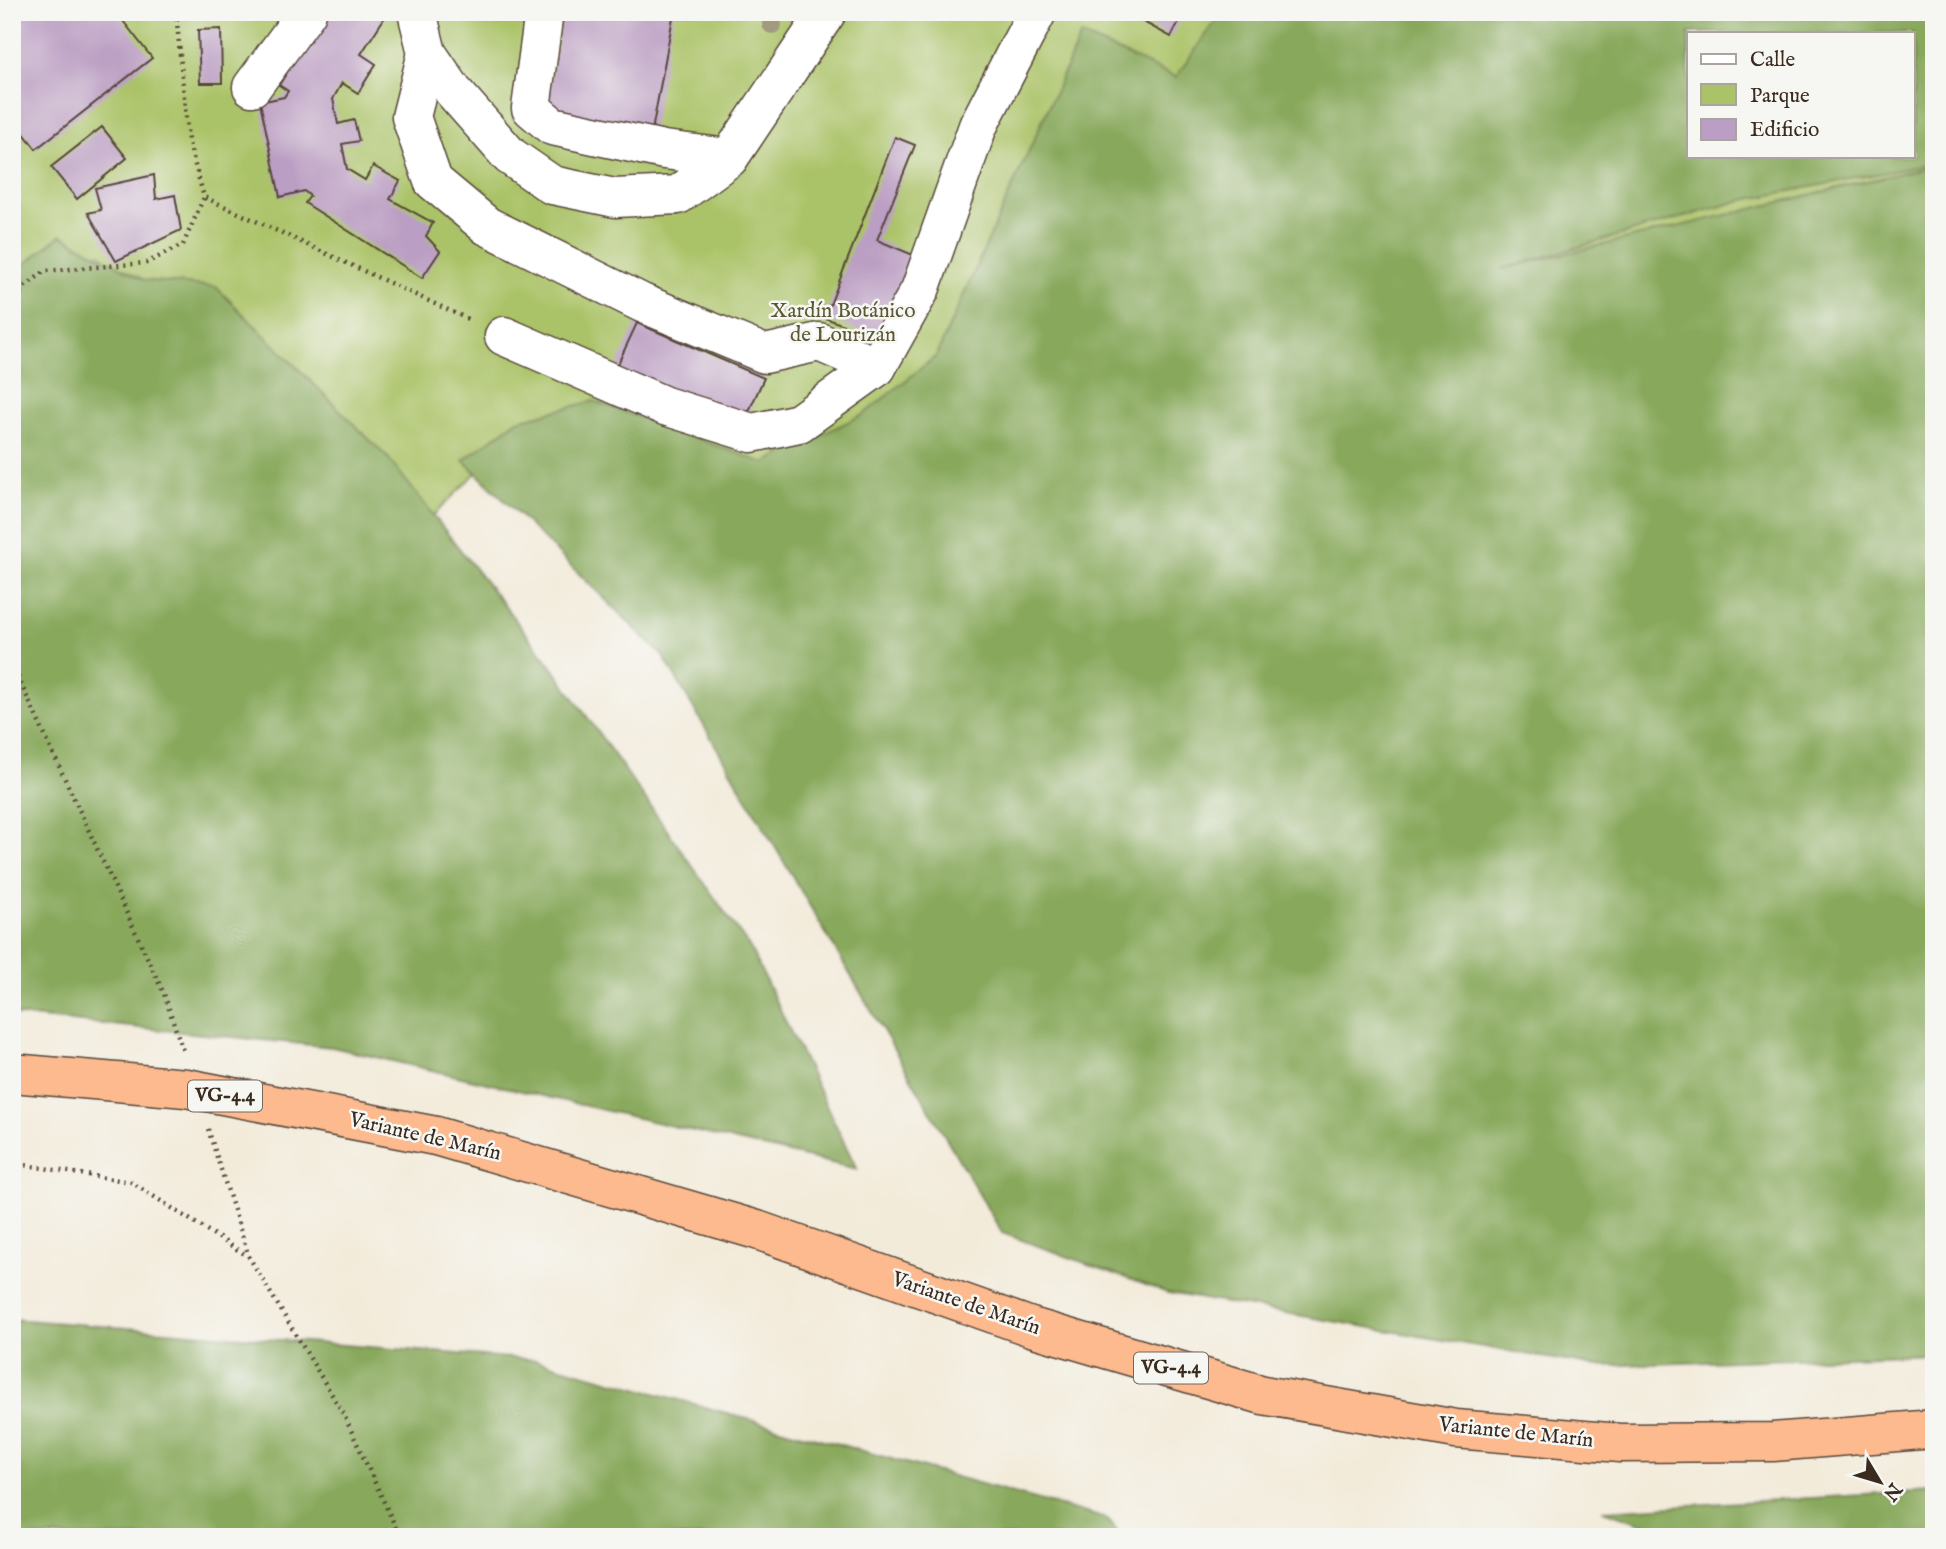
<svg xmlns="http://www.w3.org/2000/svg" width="1946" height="1549" font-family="'IM FELL English',serif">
  <rect width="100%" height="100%" fill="#f6f6f2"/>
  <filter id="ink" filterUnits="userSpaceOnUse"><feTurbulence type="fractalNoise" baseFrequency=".0143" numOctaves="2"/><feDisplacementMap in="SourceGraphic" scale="14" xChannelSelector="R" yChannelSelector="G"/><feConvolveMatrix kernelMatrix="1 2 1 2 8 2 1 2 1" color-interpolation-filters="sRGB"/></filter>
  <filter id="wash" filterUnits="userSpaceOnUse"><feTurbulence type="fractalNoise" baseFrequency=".00686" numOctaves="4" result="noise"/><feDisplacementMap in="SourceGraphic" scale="28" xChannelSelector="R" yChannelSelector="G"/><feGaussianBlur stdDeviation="1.57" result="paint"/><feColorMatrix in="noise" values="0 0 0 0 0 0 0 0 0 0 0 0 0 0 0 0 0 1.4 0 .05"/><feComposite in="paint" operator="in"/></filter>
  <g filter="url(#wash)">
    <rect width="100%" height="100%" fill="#f3ebda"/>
    <path fill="#abc368" stroke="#737643" stroke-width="2" fill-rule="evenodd" d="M12 12H1934V182L1100 510 514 435 230 719 111 273 101 253 54 259 12 289ZM1689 33H1913V156H1689Z"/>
    <g fill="#88a95c" stroke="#626a3d" stroke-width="2" fill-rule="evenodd">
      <path d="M1222 12H1934V163L1739 201 1502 269 1934 165V1354L1595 1366 1168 1293 1002 1233 663 656 463 460 518 420 594 401 764 463 864 414 936 356 1081 35 1176 77ZM1689 33H1913V156H1689Z"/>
      <path d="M61 235 144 280 216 287 389 459 550 664 750 948 857 1169 332 1047 12 1015V275Z"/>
      <path d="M12 1319 536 1360 1107 1519 1122 1537H12Z"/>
      <path d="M1934 1491V1537H1682L1603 1510Z"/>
    </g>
    <g id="blocks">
      <g fill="#bb9ec3">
        <path d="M12 12H116L152 58 36 149 12 118Z"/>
        <path d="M325 12 387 14 361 54 376 64 358 93 342 83 333 99 338 124 354 120 359 141 342 144 347 169 365 180 373 166 400 181 390 199 433 223 426 236 440 251 422 278 305 203 310 196 304 191 280 197 260 102 284 97 288 91 279 85Z"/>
        <path d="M563 12H674L652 131 545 113Z"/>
        <path d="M1125 12H1184L1171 37Z"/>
        <path d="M221 29 222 83H200L198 30Z"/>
        <path d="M102 127 127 158 77 199 51 167Z"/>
        <path d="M895 137 915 145 877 240 918 257 885 341 825 318Z"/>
        <path d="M154 175 156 199 175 195 181 230 116 261 88 213 101 210 95 188Z"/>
        <path d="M637 323 764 378 745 420 615 370Z"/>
      </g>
    </g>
  </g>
  <g filter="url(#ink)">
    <use href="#blocks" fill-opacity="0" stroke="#57473a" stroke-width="2"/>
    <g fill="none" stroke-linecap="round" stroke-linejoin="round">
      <defs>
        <g id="minor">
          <path d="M417 12 427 53 453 91 510 156 552 185 615 198 678 195 729 158 827 12"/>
          <path d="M544 12 531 108 552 126 664 150 729 158"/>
          <path d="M427 53 411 117 433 181 487 226 642 303 765 354 819 342 877 367"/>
          <path d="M252 87 307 12"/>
          <path d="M504 336 665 406 752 433 799 423 877 367 920 290 978 126 1037 12"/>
        </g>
        <path id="highway" d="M436 1136 757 1230 1031 1327 1263 1395 1456 1429 1620 1443 1773 1442 1934 1429"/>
      </defs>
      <use href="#minor" stroke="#57473a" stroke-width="41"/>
      <use href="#highway" stroke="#57473a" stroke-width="41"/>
      <g stroke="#57473a" stroke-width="4.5" stroke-dasharray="2 5" stroke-linecap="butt">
        <path d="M176 12 188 140 204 197 472 321"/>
        <path d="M12 303 22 289 45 271 146 263 183 245 204 197"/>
        <path d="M12 664 164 994 183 1051"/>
        <path d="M208 1129 249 1257"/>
        <path d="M12 1163 131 1182 249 1257 343 1413 400 1537"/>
      </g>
      <use href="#minor" stroke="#fff" stroke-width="38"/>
      <use href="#highway" stroke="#fcba8e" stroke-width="38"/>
      <defs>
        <path id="highway-bridge" d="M12 1073 186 1088 436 1136"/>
      </defs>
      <use href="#highway-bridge" stroke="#57473a" stroke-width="41" stroke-linecap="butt"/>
      <use href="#highway-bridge" stroke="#fcba8e" stroke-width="38"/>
    </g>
    <circle fill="#a09a7f" cx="772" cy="24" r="10"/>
  </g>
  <g text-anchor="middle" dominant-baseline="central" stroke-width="5" stroke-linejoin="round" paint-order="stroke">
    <g fill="#f6f6f2" stroke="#73675e" stroke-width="2">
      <rect x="188" y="1080.5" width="74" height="31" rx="5"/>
      <rect x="1134" y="1352.5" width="74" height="31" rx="5"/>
    </g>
    <g font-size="19" font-weight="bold" fill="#3b2a1e">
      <text x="225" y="1096">VG-4.4</text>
      <text x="1171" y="1368">VG-4.4</text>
    </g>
    <g font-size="21" fill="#5d5834" stroke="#f6f6f2">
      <text x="843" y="311">Xardín Botánico<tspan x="843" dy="24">de Lourizán</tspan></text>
    </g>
    <g font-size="21" fill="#3b2a1e" stroke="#f6f6f2">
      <text transform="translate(425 1137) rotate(13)">Variante de Marín</text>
      <text transform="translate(966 1304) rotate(19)">Variante de Marín</text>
      <text transform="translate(1516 1433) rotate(6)">Variante de Marín</text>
    </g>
  </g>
  <rect width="1946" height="1549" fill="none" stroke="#f6f6f2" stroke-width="42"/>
  <rect x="1687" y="32" width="228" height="126" fill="#f6f6f2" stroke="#aba49d" stroke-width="2"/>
  <rect x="1701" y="54" width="35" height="10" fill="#ffffff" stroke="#aba49d" stroke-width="2"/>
  <text x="1750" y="66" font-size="21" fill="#3b2a1e">Calle</text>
  <rect x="1701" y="84" width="35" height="21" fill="#abc368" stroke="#aba49d" stroke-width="2"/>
  <text x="1750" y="102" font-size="21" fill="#3b2a1e">Parque</text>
  <rect x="1701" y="119" width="35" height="21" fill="#bb9ec3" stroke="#aba49d" stroke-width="2"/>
  <text x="1750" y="136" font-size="21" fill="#3b2a1e">Edificio</text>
  <g transform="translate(1880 1482) rotate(128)" stroke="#f6f6f2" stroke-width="5" paint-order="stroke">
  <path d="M0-5L12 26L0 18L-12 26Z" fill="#3b2a1e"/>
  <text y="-10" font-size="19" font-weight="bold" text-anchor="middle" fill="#3b2a1e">N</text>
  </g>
</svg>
